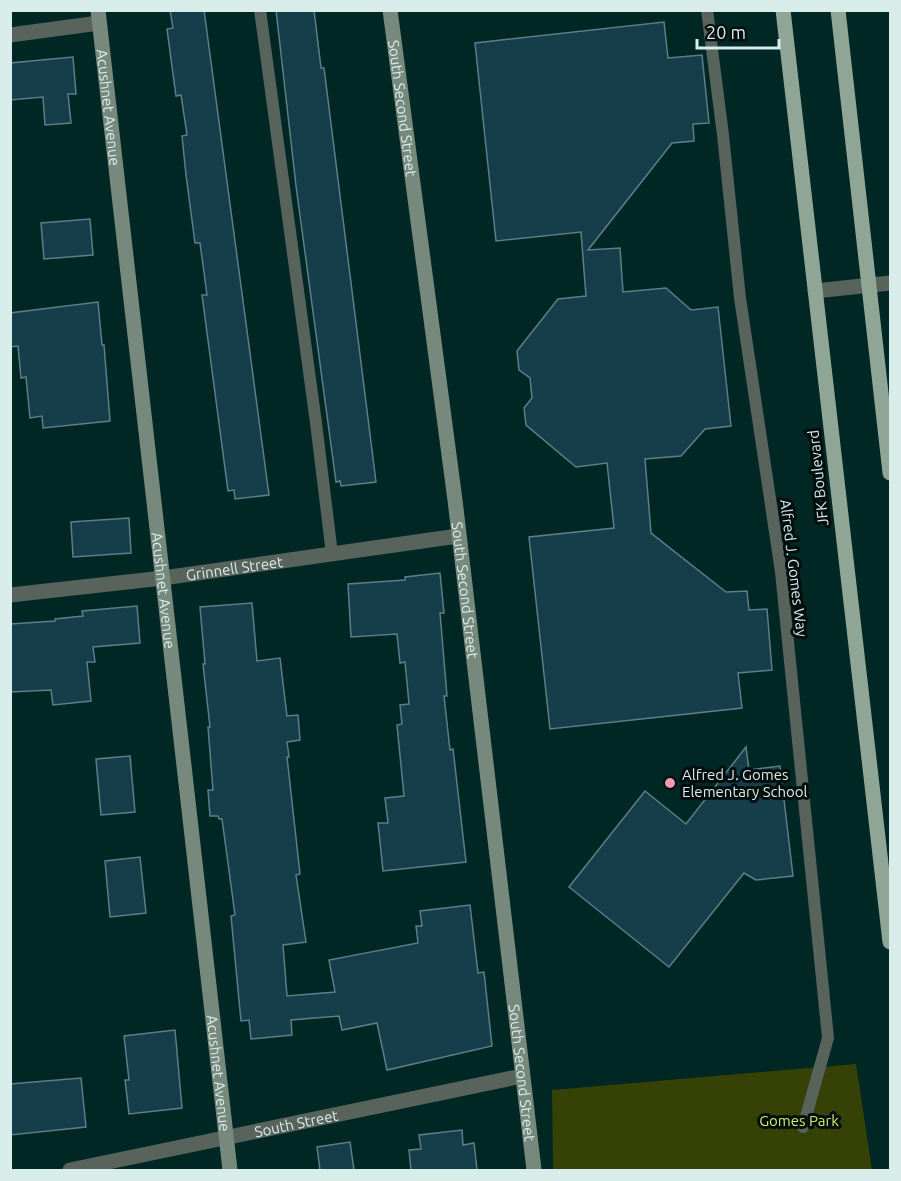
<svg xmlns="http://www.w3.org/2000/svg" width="901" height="1181" font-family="Ubuntu,sans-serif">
  <rect width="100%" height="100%" fill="#012725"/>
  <path fill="#364105" d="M856 1064 872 1170H553L552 1090Z"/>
  <g fill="#153d4a" stroke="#5d7e8a" stroke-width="1.5">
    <path d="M170 10H204L269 495 235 499 234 490 228 491 202 295H207L200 243H195L186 175 182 136 187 135 181 95 176 96 167 29 173 28Z"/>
    <path d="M276 10H314L321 68H324L376 482 341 486 340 481 336 482 296 186Z"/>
    <path d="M664 22 668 58 702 55 709 123 693 124 694 141 672 143 588 250 620 248 623 292 666 288 691 310 718 307 731 426 705 429 681 456 645 459 651 533 726 592 747 591 749 610 767 609 772 670 738 673 742 708 550 729 529 537 614 528 607 463 576 467 526 425 524 408 532 398 530 378 519 370 517 351 558 299 586 296 581 232 496 241 475 43Z"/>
    <path d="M73 57 76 94H68L71 123 45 125 43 97 10 100V63Z"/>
    <path d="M90 219 93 255 44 259 41 223Z"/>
    <path d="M98 302 102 345H104L110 421 43 428 42 416 30 418 26 377 21 378 18 346 10 347V313Z"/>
    <path d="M129 518 131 553 73 557 71 522Z"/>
    <path d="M440 573 444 613H440L447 696H444L450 750 453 749 466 862 383 871 378 823H388L385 798 404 796 397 725 402 724 400 705 409 704 405 662 400 663 397 634 351 637 348 584 405 580V577Z"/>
    <path d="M252 603 257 661 280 658 287 716 298 715 300 740 287 742 289 757H287L300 874 296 875 306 942 283 945 287 996 335 992 329 960 418 943 416 926H422L420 911 470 905 478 973 484 972 492 1046 387 1070 377 1023 342 1030 339 1016 291 1020 292 1035 251 1039 249 1020 241 1021 231 916 235 915 222 819H219L218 816H210L208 790H213L208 727H210L203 664H205L200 607Z"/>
    <path d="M137 606 140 643 93 647 95 662H87L91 701 53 705 51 690 10 692V624L55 621V619L83 616 82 611Z"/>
    <path d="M746 747 749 770 780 766 793 876 756 880 744 873 669 967 569 887 645 791 686 824Z"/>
    <path d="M130 756 135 812 101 815 96 759Z"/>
    <path d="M140 857 146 913 110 917 105 861Z"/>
    <path d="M175 1030 182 1108 129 1114 125 1080H129L124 1036Z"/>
    <path d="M81 1078 86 1127 10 1135V1084Z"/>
    <path d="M462 1130 463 1145 474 1143 477 1170H411L409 1150 421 1149 419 1135Z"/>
    <path d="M350 1142 354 1170H320L317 1147Z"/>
  </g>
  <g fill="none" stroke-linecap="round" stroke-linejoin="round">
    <g stroke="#58635b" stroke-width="12">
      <path d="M260 10 316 423 332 554"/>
      <path d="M707 10 723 135 740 298 781 572 828 1038 803 1127"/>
    </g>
    <g stroke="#58635b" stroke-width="15">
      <path d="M10 35 99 23"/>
      <path d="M815 291 890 283"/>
      <path id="s1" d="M10 595 163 578 458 536"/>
      <path id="s2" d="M70 1170 522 1076"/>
    </g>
    <g stroke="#77897c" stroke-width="15">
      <path id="s3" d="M98 10 230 1170"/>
      <path id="s4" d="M390 10 455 500 534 1170"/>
    </g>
    <g stroke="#8fa696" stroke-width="15">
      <path d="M783 10 890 942"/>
      <path d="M838 10 890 473"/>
    </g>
  </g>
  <circle fill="#f19ab4" stroke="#020d0c" stroke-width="2" cx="670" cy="783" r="6"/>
  <g text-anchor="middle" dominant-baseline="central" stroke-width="6" stroke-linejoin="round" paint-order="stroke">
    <g font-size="15" fill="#d8ecea" stroke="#020d0c">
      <text stroke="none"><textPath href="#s3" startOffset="98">Acushnet Avenue</textPath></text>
      <text stroke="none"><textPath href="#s4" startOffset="99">South Second Street</textPath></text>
      <text transform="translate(818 478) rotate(-96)">JFK Boulevard</text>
      <text stroke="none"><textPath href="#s1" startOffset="226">Grinnell Street</textPath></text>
      <text transform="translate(794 568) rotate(83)">Alfred J. Gomes Way</text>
      <text stroke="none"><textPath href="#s3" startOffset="584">Acushnet Avenue</textPath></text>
      <text stroke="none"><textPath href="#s4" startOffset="585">South Second Street</textPath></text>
      <text stroke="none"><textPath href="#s3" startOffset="1070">Acushnet Avenue</textPath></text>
      <text stroke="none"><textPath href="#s4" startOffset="1071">South Second Street</textPath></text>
      <text stroke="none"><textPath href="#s2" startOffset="231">South Street</textPath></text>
    </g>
    <g font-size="15" fill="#d8ecea" stroke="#020d0c" text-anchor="start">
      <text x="682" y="774">Alfred J. Gomes<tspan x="682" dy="17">Elementary School</tspan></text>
    </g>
    <g font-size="15" fill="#d0ed70" stroke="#020d0c">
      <text x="799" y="1120">Gomes Park</text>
    </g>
  </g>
  <rect width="901" height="1181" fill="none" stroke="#d8ecea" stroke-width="24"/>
  <path d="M697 39v9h82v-9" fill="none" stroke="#d8ecea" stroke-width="3"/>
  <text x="706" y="39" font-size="18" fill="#d8ecea" stroke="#020d0c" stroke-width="4.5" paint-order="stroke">20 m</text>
</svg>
